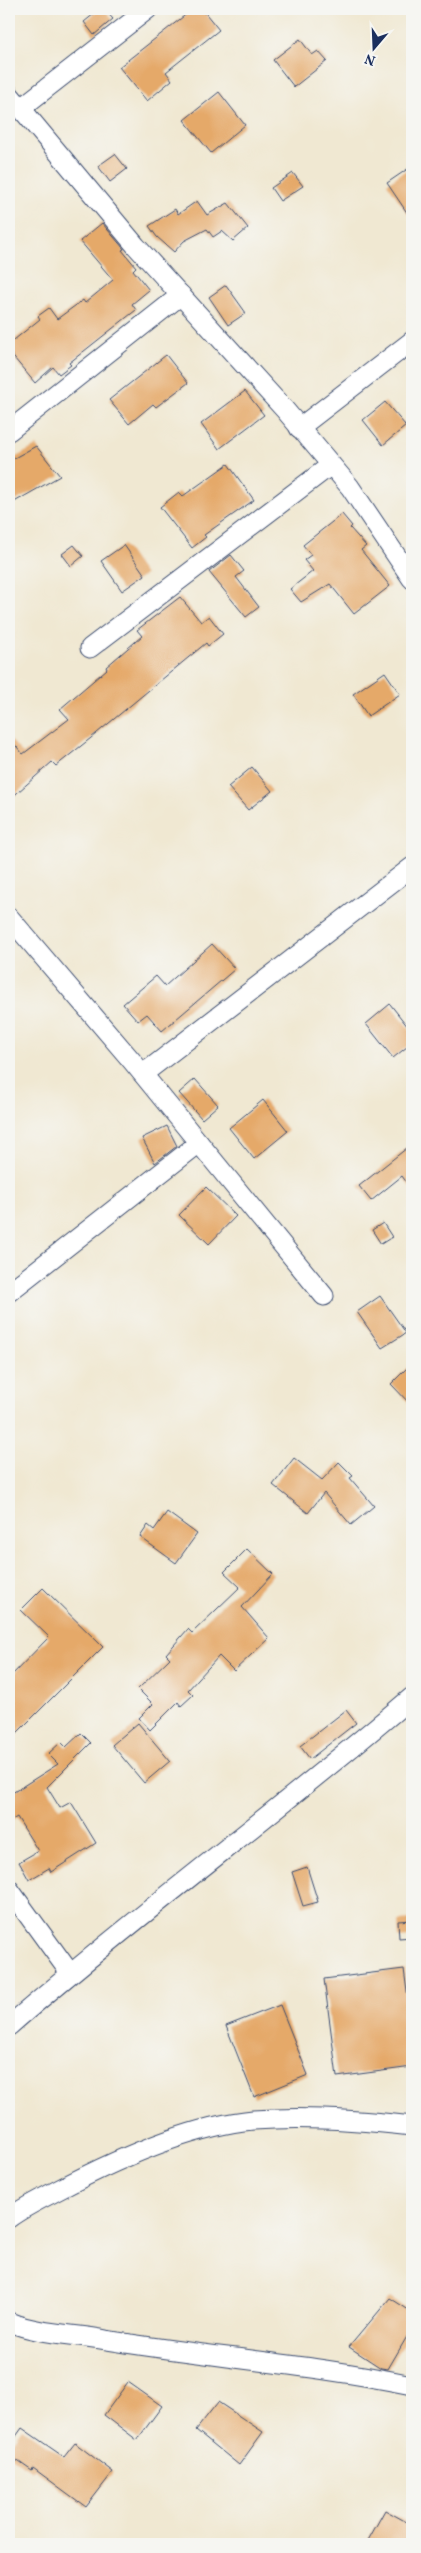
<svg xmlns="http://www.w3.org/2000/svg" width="421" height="2553" font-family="Vollkorn,serif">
  <rect width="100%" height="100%" fill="#f6f6f2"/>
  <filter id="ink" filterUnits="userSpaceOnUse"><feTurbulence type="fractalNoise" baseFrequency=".02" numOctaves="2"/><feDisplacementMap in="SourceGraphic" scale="10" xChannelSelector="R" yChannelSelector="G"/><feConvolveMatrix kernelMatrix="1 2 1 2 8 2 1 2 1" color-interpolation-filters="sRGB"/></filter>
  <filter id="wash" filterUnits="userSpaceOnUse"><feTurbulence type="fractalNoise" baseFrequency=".0096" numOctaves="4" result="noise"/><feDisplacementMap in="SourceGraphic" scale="20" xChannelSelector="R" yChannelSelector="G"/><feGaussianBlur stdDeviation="1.12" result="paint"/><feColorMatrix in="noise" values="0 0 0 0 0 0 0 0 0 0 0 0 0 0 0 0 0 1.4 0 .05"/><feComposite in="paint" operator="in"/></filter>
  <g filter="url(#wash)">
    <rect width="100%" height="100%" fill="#f0e8d2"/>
    <g id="blocks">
      <g fill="#e5a969">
        <path d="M100 9H104L113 19 94 35 84 22Z"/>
        <path d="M193 9H202L219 30 166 72 172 80 147 101 119 67Z"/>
        <path d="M300 39 312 55 318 51 327 61 294 87 273 60Z"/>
        <path d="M219 92 245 125 211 153 184 120Z"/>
        <path d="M115 154 127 169 110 182 98 166Z"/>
        <path d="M412 166V220L387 183Z"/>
        <path d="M293 173 303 186 280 201 271 188Z"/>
        <path d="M197 201 207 215 228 203 248 228 233 241 222 231 213 237 207 229 184 241 174 252 157 237 149 226 175 209 178 214Z"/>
        <path d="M102 223 124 249 122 250 136 267 133 270 149 290 132 304 136 310 69 363 71 365 59 374 53 367 35 383 9 352V344L40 319 38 316 49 308 57 319 83 300 85 303 113 280 80 241Z"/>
        <path d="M226 285 246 313 228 325 209 297Z"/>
        <path d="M166 355 188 383 156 407 153 404 129 424 109 400Z"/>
        <path d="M245 391 264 415 219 449 201 424Z"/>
        <path d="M385 402 406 426 383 445 363 420Z"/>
        <path d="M36 446 60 476 9 505V461Z"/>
        <path d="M228 464 254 500 204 535 206 537 192 548 160 507 179 492 183 496Z"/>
        <path d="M342 514 352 526 350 528 366 546 361 550 390 586 354 614 330 584 301 602 290 589 313 571 304 560 311 555 303 545Z"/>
        <path d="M74 545 83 556 71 566 62 554Z"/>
        <path d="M124 545 145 575 122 591 101 561Z"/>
        <path d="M231 555 244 571 236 577 259 607 246 617 209 572Z"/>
        <path d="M180 597 201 622 209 616 223 634 208 646 206 643 91 738 56 766 52 762 9 800V738L23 754 69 719 60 709 107 669 106 667 142 636 137 630Z"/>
        <path d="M385 672 400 694 368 716 353 694Z"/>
        <path d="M252 767 272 791 248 810 228 787Z"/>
        <path d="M212 944 235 969 162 1031 147 1014 138 1021 123 1004 156 976 165 986Z"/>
        <path d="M390 1004 412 1032V1043L393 1058 366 1024Z"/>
        <path d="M195 1079 218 1105 202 1119 179 1093Z"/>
        <path d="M263 1100 288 1131 254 1159 229 1128Z"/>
        <path d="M167 1126 177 1146 155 1163 142 1138Z"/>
        <path d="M412 1144V1190L402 1176 371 1201 359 1186Z"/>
        <path d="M206 1187 236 1216 209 1244 179 1215Z"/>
        <path d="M383 1223 392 1237 381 1244 372 1230Z"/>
        <path d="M380 1296 406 1333 382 1348 357 1312Z"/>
        <path d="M412 1363V1406L391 1384Z"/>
        <path d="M294 1458 322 1480 339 1462 353 1476 350 1478 374 1506 351 1525 324 1493 308 1513 273 1485Z"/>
        <path d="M167 1512 197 1534 176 1563 140 1537 148 1525 154 1530Z"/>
        <path d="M247 1549 273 1574 242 1607 269 1638 234 1671 219 1656 188 1690 193 1695 181 1706 178 1702 150 1730 139 1718 153 1704 138 1689 170 1658 166 1654 188 1629 192 1633 240 1587 224 1572Z"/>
        <path d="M43 1588 103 1647 9 1741V1678L49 1637 21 1610Z"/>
        <path d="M346 1710 356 1723 310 1759 300 1746Z"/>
        <path d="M138 1723 170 1761 144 1783 112 1745Z"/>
        <path d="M81 1733 91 1743 47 1787 60 1808 71 1802 96 1843 51 1872 49 1868 29 1880 19 1862 38 1851 17 1817 9 1822V1795L58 1764 48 1754 61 1742 66 1747Z"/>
        <path d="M307 1867 318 1902 303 1906 292 1872Z"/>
        <path d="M412 1920V1937L399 1938 398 1921Z"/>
        <path d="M404 1969 412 2030V2067L337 2077 324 1979Z"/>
        <path d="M280 2005 308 2075 254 2097 226 2026Z"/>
        <path d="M390 2298 412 2312V2328L388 2369 381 2368 349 2347Z"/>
        <path d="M128 2382 162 2406 137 2440 104 2415Z"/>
        <path d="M218 2402 263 2432 239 2465 196 2430Z"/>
        <path d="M22 2428 64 2457 75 2443 113 2472 86 2507 33 2468 32 2471 9 2455V2446Z"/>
        <path d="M385 2510 412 2525V2544H366Z"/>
      </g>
    </g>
  </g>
  <g filter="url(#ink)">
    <use href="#blocks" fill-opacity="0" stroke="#3b4b6f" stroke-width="1"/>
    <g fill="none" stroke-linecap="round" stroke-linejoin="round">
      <defs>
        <g id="minor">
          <path d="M9 94 136 246 285 410 350 487 412 579"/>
          <path d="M21 108 148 9"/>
          <path d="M299 428 412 341"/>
          <path d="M9 431 181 295"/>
          <path d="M90 648 331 465"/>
          <path d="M9 917 132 1061 324 1296"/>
          <path d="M143 1074 412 867"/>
          <path d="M9 1292 199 1143"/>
          <path d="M9 1889 70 1973"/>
          <path d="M9 2026C140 1912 280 1810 412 1697"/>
          <path d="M9 2218C24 2207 41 2199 58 2190 115 2160 189 2126 253 2120 305 2116 361 2120 412 2126"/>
          <path d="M9 2322C38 2334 75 2334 106 2340 208 2357 311 2364 412 2385"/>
        </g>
      </defs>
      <use href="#minor" stroke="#3b4b6f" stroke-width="21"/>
      <use href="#minor" stroke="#fff" stroke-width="19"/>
    </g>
  </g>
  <rect width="421" height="2553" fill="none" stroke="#f6f6f2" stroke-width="30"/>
  <g transform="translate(374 48) rotate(199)" stroke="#f6f6f2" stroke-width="4" paint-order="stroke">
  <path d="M0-4L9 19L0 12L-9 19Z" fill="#1b2f5e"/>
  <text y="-8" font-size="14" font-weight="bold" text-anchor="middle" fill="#1b2f5e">N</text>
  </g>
</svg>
